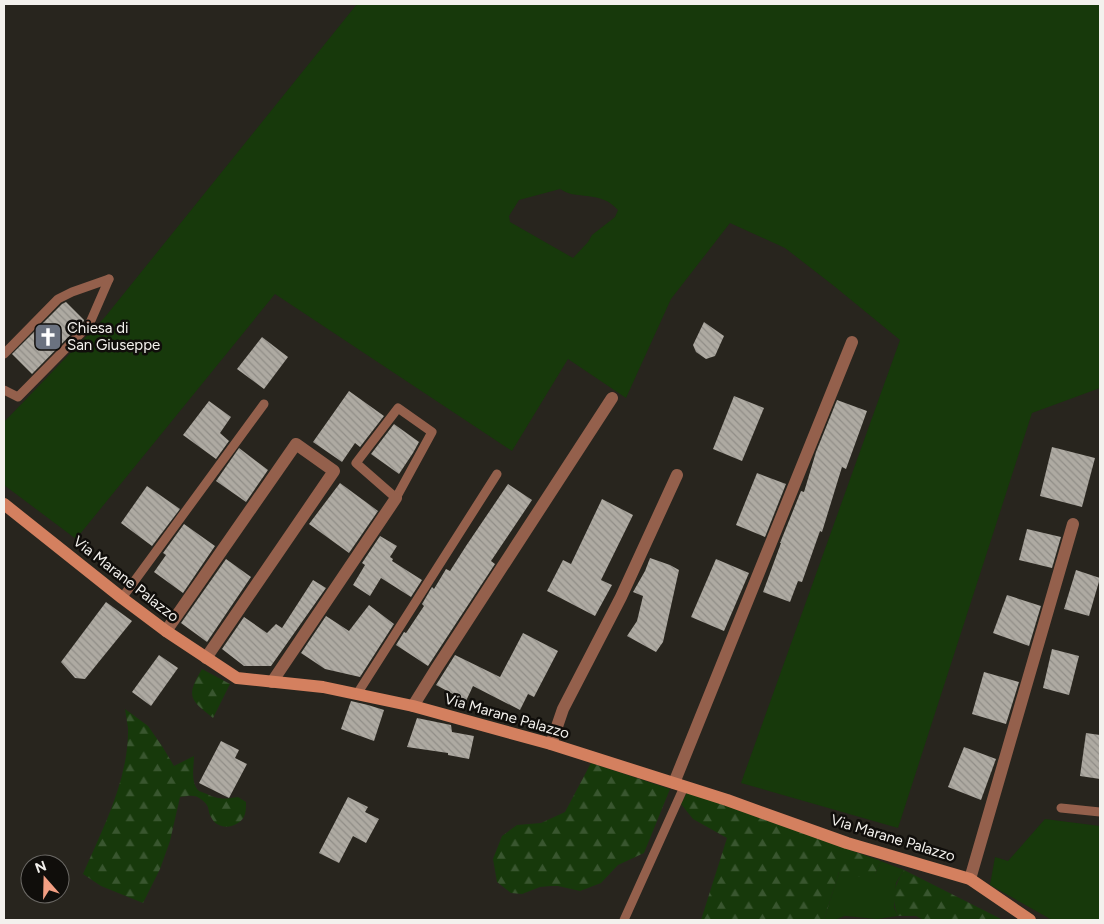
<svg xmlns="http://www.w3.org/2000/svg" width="1104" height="924" font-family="Figtree,sans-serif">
  <defs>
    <pattern id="forest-firs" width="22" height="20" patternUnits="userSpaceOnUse" patternTransform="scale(1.25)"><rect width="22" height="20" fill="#17390b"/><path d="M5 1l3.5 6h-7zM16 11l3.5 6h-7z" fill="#39562f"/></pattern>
    <pattern id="building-back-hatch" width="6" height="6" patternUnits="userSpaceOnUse" patternTransform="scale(1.25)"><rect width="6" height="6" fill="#aeaaa2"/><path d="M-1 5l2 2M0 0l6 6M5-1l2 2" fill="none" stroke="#908d87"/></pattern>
  </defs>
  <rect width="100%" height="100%" fill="#28251e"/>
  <g fill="#17390b" fill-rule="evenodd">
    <path d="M357 4H1100V388L1032 413 898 828 741 783 900 340 834 286 785 248 730 223 671 299 626 398 568 359 512 451 275 294 76 539 4 485V422L105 317ZM560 189C564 191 567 193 571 194 589 197 605 195 618 210L615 217 592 235 588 242 573 258 510 222 509 216 519 200Z"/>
    <path d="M1045 819 1100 826V920H1052L990 885 995 857 1008 861Z"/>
    <path d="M881 861 904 870 896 883 894 907 898 916 877 919 845 916 834 920H824L839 872 875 874Z"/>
  </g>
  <g fill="url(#forest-firs)">
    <path d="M202 669 230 684 213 718C189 699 186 696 202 669Z"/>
    <path d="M125 709 148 726 162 746 174 766 194 756C194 766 190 783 199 791 202 792 204 793 207 794 219 800 226 799 238 797L246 802C246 811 246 818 238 823 229 829 216 828 211 817 207 810 211 807 202 800 195 794 189 796 180 797L170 841 160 869 143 903 101 886 83 874C103 828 129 779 128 728 127 722 126 715 125 709Z"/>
    <path d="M591 763 670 789 644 853 618 865 601 883 580 891 558 886H551L540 887 522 894 511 893 497 882 493 859 502 836 517 825 541 823 565 812Z"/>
    <path d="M687 792 881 861 875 874 868 879 839 872 824 920H701L727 838 693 819 681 804Z"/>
    <path d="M904 870 1003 920H924L916 916H898C891 898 894 886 904 870Z"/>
  </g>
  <g fill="url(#building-back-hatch)">
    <path d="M66 302 84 320V321L32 374 12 354 62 304Z"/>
    <path d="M704 322 724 336 715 356 706 359 696 352 693 345Z"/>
    <path d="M262 337 288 357 264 389 237 369Z"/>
    <path d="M349 391 384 416 360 447 355 443 342 462 313 442Z"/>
    <path d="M734 396 764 408 742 461 713 449Z"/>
    <path d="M837 400 867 411 846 469 842 467 822 532 820 531 802 582 798 581 790 602 763 592 781 543H780L801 491 804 492 816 452Z"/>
    <path d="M209 401 231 417 220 433 229 441 216 459 183 435Z"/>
    <path d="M394 424 419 442 413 453 399 474 371 454Z"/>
    <path d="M1052 447 1095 458 1082 507 1040 496Z"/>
    <path d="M239 448 268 470 246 502 216 481Z"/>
    <path d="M757 473 786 484 765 537 736 525Z"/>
    <path d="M340 483 378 511 349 553 309 524Z"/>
    <path d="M508 484 532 500 491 561 495 564 428 666 396 645 404 632 406 633 424 606 422 604 432 587 434 589 446 569 450 571 466 546Z"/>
    <path d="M147 486 180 509 152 546 121 523Z"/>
    <path d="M602 499 633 515 601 580 612 585 595 616 547 591 563 560 571 564Z"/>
    <path d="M184 524 215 546 183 593 154 572 166 555 163 553Z"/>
    <path d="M1027 529 1061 537 1052 568 1019 560Z"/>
    <path d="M380 536 397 546 390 557 393 559 392 561 422 580 411 597 381 578 370 596 353 585 365 565 362 563Z"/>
    <path d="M650 558 670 565 679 570 663 642 656 652 627 636 637 621 643 596 633 592 645 571Z"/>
    <path d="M226 559 251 577 207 642 181 623Z"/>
    <path d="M716 559 749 573 724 631 691 617Z"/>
    <path d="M1076 570 1100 578 1089 616 1064 609Z"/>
    <path d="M313 580 326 588 271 666H244L222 649 244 617 267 633 276 624 282 628Z"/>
    <path d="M1007 595 1041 606 1029 646 993 633Z"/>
    <path d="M106 602 132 621 85 679 75 678 61 662Z"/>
    <path d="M369 605 394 624 360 677 325 669 301 653 326 616 349 631Z"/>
    <path d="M523 633 558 651 534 697 528 694 520 710 473 686 466 701 436 685 455 655 500 677Z"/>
    <path d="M1052 649 1079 656 1069 695 1043 688Z"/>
    <path d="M159 655 178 668 151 706 132 692Z"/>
    <path d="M984 672 1019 682 1006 724 972 714Z"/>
    <path d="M351 701 368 705 384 710 374 741 341 729Z"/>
    <path d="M417 718 451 725 452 732 474 736 469 759 448 755V753L407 747Z"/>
    <path d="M1086 733 1100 735V779L1080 776Z"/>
    <path d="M221 741 239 750 235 758 247 764 229 798 199 783Z"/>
    <path d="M964 747 996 759 981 800 948 787Z"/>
    <path d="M348 797 368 807 365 812 379 819 366 843 353 836 339 863 319 853Z"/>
  </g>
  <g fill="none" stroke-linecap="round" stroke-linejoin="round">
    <g stroke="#94604c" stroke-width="9">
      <path d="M4 354 58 299 72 292 109 279"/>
      <path d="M4 390 18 397 89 325 109 279"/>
      <path d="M398 408 432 432 396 498 356 463Z"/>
      <path d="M122 598 264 404"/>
      <path d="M357 694 497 474"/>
      <path d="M1061 808 1100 812"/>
      <path d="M624 920 684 787"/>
    </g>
    <g stroke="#94604c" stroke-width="12">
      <path d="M166 631 296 444 334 471 206 658"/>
      <path d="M272 682 396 498"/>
      <path d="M413 706 436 669 612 398"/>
      <path d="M551 744 563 709 621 597 677 475"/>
      <path d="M674 783 852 342"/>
      <path d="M970 879 1073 524"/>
    </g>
    <path stroke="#d4805f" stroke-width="12" d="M4 504 122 598 166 631 237 678 323 687 413 706 551 744 727 800 847 843 970 879 1030 920"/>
  </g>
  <defs>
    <symbol id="church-square" viewBox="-11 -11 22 22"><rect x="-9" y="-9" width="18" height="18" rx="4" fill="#6b7280" stroke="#100e0b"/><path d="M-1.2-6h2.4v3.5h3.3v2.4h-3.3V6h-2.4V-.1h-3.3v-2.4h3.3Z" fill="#fff"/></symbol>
  </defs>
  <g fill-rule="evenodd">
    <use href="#church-square" x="32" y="321" width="32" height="32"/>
  </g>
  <g text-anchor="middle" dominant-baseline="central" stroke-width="5" stroke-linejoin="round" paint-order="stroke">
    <g font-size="15" fill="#f3f1ed" stroke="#100e0b" text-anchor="start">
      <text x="67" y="328">Chiesa di<tspan x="67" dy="17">San Giuseppe</tspan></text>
    </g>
    <g font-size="15" fill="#f3f1ed" stroke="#100e0b">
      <text transform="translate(126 579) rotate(38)">Via Marane Palazzo</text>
      <text transform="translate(507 716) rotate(16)">Via Marane Palazzo</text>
      <text transform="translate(893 838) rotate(17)">Via Marane Palazzo</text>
    </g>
  </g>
  <rect width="1104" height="924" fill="none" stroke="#f3f1ed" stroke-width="10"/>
  <g transform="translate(45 879) rotate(340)"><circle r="24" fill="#100e0b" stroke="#6b6965"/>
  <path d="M0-4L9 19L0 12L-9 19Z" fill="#f39f83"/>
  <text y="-8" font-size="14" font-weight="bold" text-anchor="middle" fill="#f3f1ed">N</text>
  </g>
</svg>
